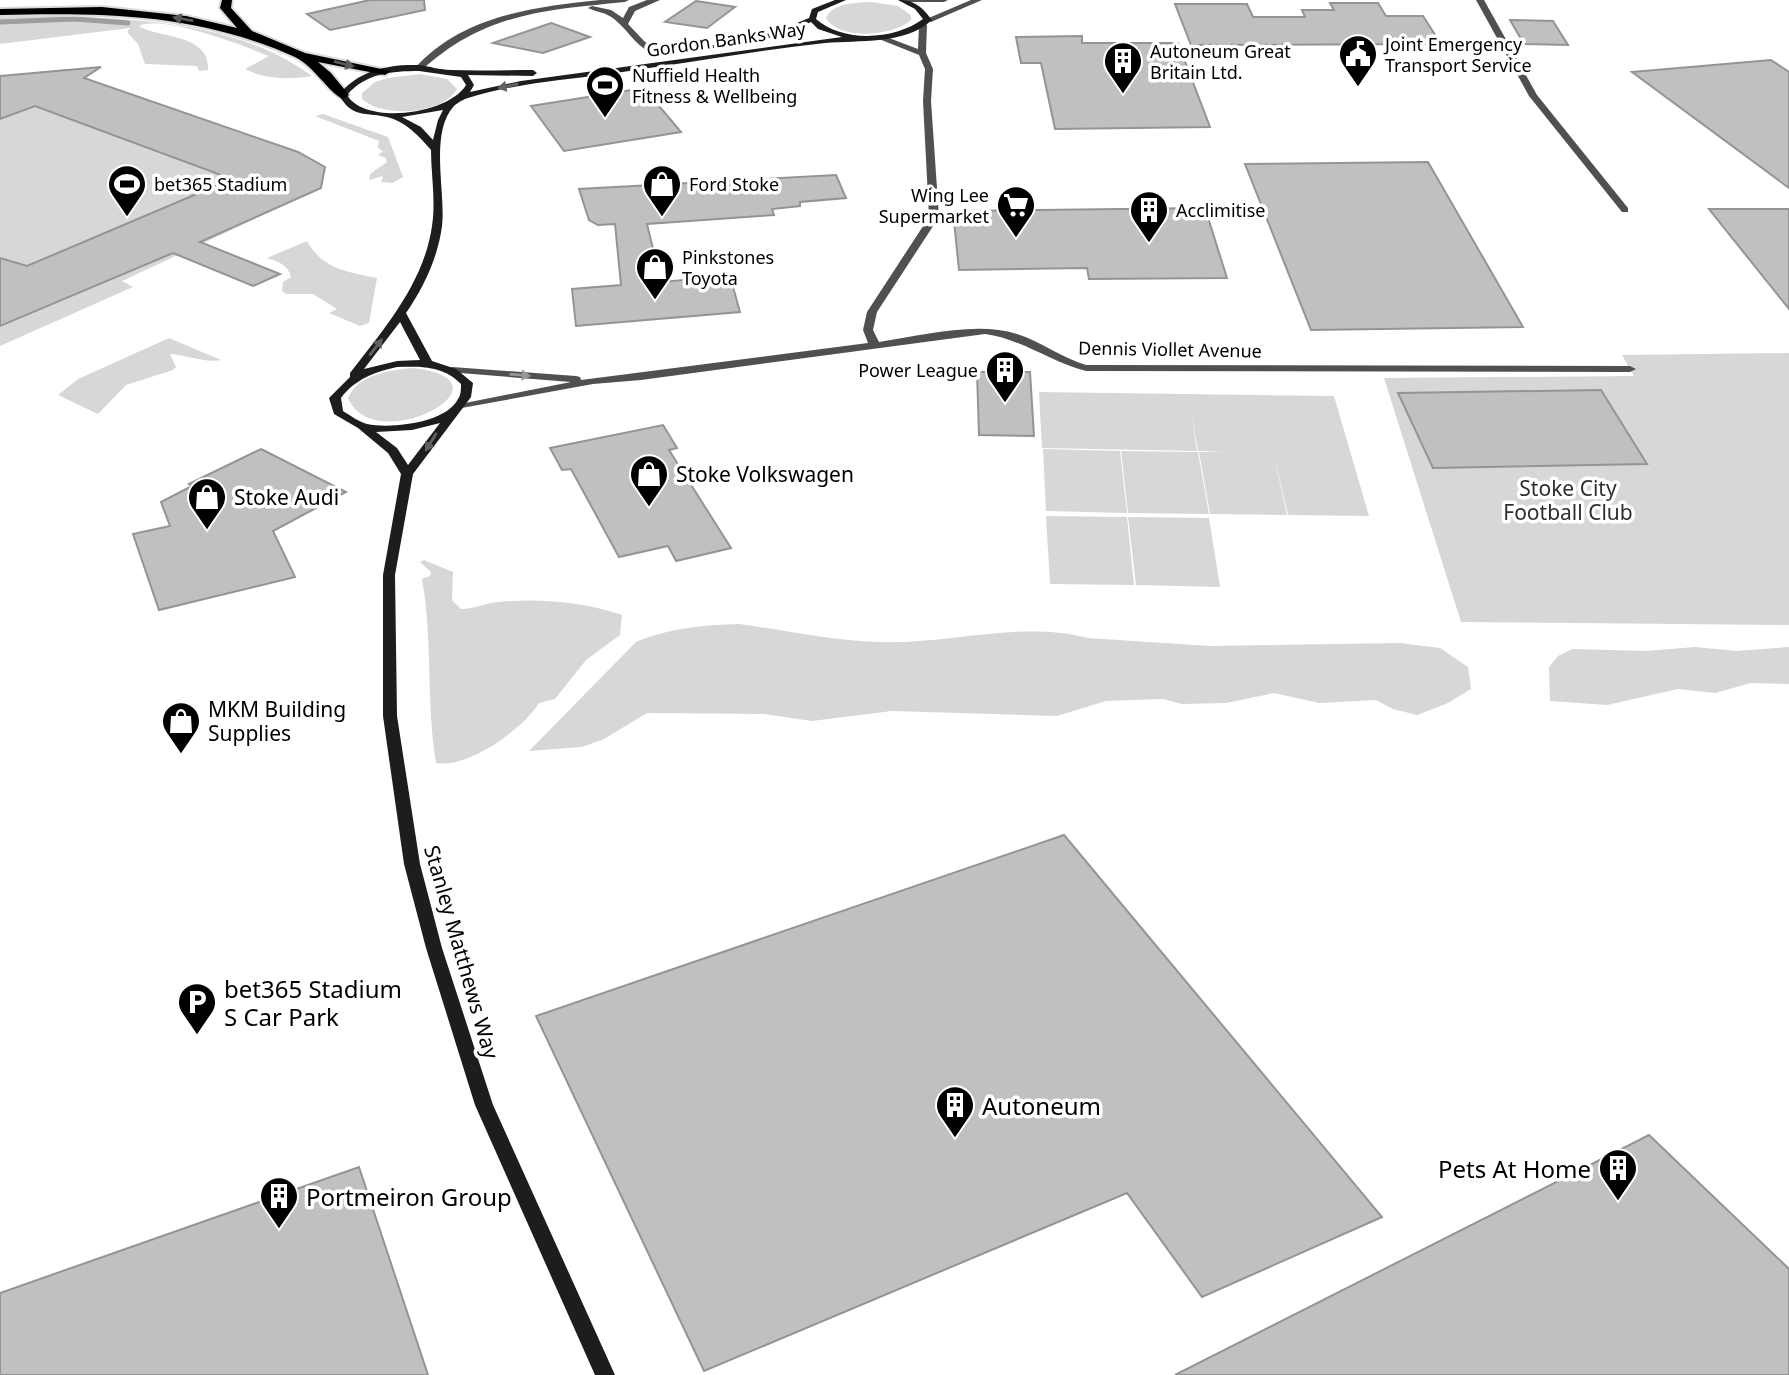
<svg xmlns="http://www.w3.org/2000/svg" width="1789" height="1375" font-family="'Noto Sans',sans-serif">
  <rect width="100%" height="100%" fill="#fff"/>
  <g fill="#d7d7d7">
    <path d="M871 2 898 6 911 15V20C894 36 839 41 826 18 833 2 856 3 871 2Z"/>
    <path d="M33 15C126 19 233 18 312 76 291 80 264 79 245 69L269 56C244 46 162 14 139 26 156 38 211 33 208 70L199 71 197 66 145 64 138 44 127 32 130 28 0 44V17Z"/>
    <path d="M66 69 95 71 85 78 298 152 325 167 321 188 122 281 133 287 0 346V84L6 82 0 76Z"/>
    <path d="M420 74 447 79 457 89C442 115 382 118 362 99V93L375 82 388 78Z"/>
    <path d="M323 114 388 137 403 177 392 183 381 182 383 176 369 180 370 174 387 162 386 158 378 155 383 151 378 148 379 141 315 116Z"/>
    <path d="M307 241C322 269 348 272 377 278L369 323 360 326 329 313 337 309 313 294H286L282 291 283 282 291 277C287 264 279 262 267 258Z"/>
    <path d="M169 338 221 360C204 363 188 355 170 354L176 367 173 370 126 385 98 414 58 395 78 379Z"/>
    <path d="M1789 353V625L1461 622 1384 378 1634 376 1622 355Z"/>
    <path d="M411 368C524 379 375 461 348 398 359 374 388 371 411 368Z"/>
    <path d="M1039 392 1334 396 1369 516 1288 515 1273 451 1287 515 1210 514 1199 452H1225L1198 451 1191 412 1197 451 1042 448Z"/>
    <path d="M1043 449 1120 451 1127 513 1046 511Z"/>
    <path d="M1121 451 1198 452 1209 514 1128 513Z"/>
    <path d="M1046 516 1127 517 1134 585 1050 584Z"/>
    <path d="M1128 517 1209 518 1220 587 1136 585Z"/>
    <path d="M424 560 453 572 452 600 461 609C475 609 485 603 498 602 540 598 583 602 622 615L620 635 586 660 555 699 539 703C523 729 468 769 436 763 426 702 433 640 422 579L430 576 431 572 420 562Z"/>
    <path d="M739 624C785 630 832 641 878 642 947 645 1021 620 1088 638L1210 646 1400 643 1440 648 1468 667 1471 689 1446 704 1417 715 1393 709 1376 700 1319 703 1274 693 1226 703 1182 704 1163 699 1106 701 1057 716 892 711 812 721 764 714 647 713 604 739 582 747 529 751 636 642C668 628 704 625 739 624Z"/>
    <path d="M1695 647 1737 651 1789 647V684L1751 683 1715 693 1678 689 1607 705 1550 701 1549 667 1558 656 1572 649 1646 651Z"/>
  </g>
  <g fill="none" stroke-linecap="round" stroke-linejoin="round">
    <path stroke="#9e9e9e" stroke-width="5" d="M0 22 75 19 128 23"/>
  </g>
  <g fill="#c0c0c0" stroke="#949494" stroke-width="2">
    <path d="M370 0H424L425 10 330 30 307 14Z"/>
    <path d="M696 1 735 7 707 28 665 22Z"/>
    <path d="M1330 3H1378L1386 16H1423L1441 44 1191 45 1175 4H1247L1253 17H1305L1302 10H1334Z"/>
    <path d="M1510 20 1553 21 1568 45 1524 44Z"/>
    <path d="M551 23 590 37 543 53 493 43Z"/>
    <path d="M1082 36V43H1178L1210 127 1055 129 1041 63H1021L1016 37Z"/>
    <path d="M1771 60 1789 72V188L1632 72Z"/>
    <path d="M101 67 84 78 298 152 325 167 321 188 200 242 280 274 253 286 173 253 0 326V258L27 266 232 179 35 106 0 119V76Z"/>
    <path d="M644 88 681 132 564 151 531 106Z"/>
    <path d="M1428 162 1523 327 1311 330 1245 164Z"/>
    <path d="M836 175 846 198 800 202V206L772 209 774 215 647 224 661 282 730 276 740 312 576 326 572 289 621 285 615 224 598 225 589 220 579 189Z"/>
    <path d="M1205 208 1227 278 1089 279 1087 268 959 270 953 211Z"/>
    <path d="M1709 209H1789V309Z"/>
    <path d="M977 372H1030L1034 436 979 435Z"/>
    <path d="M1601 390 1647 464 1433 468 1398 393Z"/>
    <path d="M663 425 677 448 669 450 731 548 676 561 668 546 619 557 571 469 562 470 550 448Z"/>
    <path d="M261 449 346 492 273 531 295 577 159 610 133 534 170 526 161 502 192 486 189 484Z"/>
    <path d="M1064 835 1382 1217 1202 1297 1127 1193 704 1371 536 1016Z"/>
    <path d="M1649 1135 1789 1269V1375H1175Z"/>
    <path d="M359 1167 428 1375H0V1293Z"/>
  </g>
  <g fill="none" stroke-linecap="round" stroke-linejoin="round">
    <defs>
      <path id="trunk" d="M222 0H232L231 8 252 31 305 53 391 71 385 75 318 62 331 73 349 95 343 99C329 93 314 66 295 57 195 13 107 13 0 15V9L102 7 186 16 237 28 220 8Z"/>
    </defs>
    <use href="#trunk" stroke="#dbdbdb" stroke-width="4"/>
    <g fill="#505050" fill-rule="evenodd">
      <path d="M600 0H629L625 2C545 10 484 13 422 70L415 68C462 16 533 7 600 0Z"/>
      <path d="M647 0H660L635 11 628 24 645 42 670 52V56C639 56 634 35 614 19 606 12 596 12 588 8L592 6 611 10 623 18 629 7Z"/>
      <path d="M899 0H948L944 2H903Z"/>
      <path d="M971 0H982L931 22 924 20Z"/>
      <path d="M1476 0H1484L1537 95 1628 208V212H1622L1529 96Z"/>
      <path d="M923 23 927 25 926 53 933 69 931 101 939 217 877 312 873 330 879 342C921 336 976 321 1017 334 1042 342 1062 358 1086 365L1630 366 1636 369 1630 372 1086 371C1050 362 1022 339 985 334L641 380 593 384 456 409V405L460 404 571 382 448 372 446 370 452 367 576 376 580 377 581 380 868 343 863 330 867 312 929 217 923 101 925 69 919 55 874 37 881 35 918 49 919 25Z"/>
    </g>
    <path fill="#1d1d1d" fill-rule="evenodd" d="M835 0H846L818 12 816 19C843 43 895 40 923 19L915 9 898 0C915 0 922 7 932 20 905 45 859 40 825 43 753 51 681 64 609 74 565 80 510 84 468 98 464 99 457 103 454 106 429 133 446 192 442 226 438 257 424 287 406 313L432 361 456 369 473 383 471 397 413 474 395 575 397 716 420 864 442 948 493 1105 615 1375H595L475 1105 426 948 404 864 383 716V575L401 474 388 453 358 428 334 414 329 398 350 377V373C384 329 424 283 432 226 436 201 431 175 431 150 419 136 405 121 387 117 364 112 352 118 339 95 357 71 388 64 418 65 429 66 440 70 451 70 477 71 506 70 533 70L537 73 533 76 468 75 474 85 470 92 521 81 842 37 818 29 811 22 780 36 708 49 704 47 775 32 809 18 812 9ZM419 71 461 77 466 85C449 114 366 126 347 95 366 73 392 71 419 71ZM443 110 438 120 433 140 421 127 402 117ZM400 322 420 360 397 361 364 369ZM397 367C421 366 444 366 461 384 461 389 461 395 458 399 446 423 391 429 367 424 359 422 351 416 343 411L341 398C355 379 375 372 397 367ZM440 423 408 465 397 448 376 432 412 430Z"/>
    <use href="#trunk" fill="#000" fill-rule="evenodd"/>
  </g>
  <defs><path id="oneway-solid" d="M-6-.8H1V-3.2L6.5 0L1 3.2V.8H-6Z" transform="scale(1.75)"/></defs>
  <g fill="#595959">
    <use href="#oneway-solid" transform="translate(183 19) rotate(-170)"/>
    <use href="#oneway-solid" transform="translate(344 64) rotate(14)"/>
  </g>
  <g fill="#616161">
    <use href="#oneway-solid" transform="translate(508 86) rotate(169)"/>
    <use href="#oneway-solid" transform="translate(376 347) rotate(-52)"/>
    <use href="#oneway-solid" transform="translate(431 442) rotate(122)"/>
  </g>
  <use fill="#969696" href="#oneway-solid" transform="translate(520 375) rotate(5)"/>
  <defs>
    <symbol id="civic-pin" viewBox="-11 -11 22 30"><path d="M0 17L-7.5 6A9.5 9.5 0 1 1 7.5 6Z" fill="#000" stroke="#fff"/><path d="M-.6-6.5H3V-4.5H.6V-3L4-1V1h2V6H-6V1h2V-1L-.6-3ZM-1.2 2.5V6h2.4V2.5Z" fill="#fff"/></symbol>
    <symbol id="building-pin" viewBox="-11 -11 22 30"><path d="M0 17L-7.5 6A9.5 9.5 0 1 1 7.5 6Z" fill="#000" stroke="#fff"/><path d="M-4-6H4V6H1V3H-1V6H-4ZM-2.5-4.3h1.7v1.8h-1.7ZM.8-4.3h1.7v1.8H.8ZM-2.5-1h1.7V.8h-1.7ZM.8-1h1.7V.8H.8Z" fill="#fff"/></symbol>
    <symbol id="stadium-pin" viewBox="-11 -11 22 30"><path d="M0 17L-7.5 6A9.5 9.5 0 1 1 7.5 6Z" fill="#000" stroke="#fff"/><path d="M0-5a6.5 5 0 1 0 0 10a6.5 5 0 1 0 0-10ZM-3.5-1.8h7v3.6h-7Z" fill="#fff"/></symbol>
    <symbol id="shop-pin" viewBox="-11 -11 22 30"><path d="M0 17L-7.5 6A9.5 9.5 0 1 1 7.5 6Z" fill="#000" stroke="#fff"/><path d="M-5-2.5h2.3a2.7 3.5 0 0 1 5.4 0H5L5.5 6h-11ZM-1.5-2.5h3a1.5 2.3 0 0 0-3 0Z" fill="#fff"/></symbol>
    <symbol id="supermarket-pin" viewBox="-11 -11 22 30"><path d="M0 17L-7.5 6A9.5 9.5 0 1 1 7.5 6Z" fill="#000" stroke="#fff"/><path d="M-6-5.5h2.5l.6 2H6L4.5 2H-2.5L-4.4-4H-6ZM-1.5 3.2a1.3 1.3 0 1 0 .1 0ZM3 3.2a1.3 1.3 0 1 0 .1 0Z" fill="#fff"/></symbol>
    <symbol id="parking-pin" viewBox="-11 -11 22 30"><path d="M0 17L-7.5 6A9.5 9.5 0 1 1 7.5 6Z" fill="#000" stroke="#fff"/><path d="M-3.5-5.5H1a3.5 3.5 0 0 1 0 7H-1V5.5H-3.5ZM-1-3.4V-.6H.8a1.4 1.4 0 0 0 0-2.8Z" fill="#fff"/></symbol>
  </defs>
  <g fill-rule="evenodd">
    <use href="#civic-pin" x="1336" y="32" width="44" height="60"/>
    <use href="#building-pin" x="1101" y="39" width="44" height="60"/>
    <use href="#stadium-pin" x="583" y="63" width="44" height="60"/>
    <use href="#stadium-pin" x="105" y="162" width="44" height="60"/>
    <use href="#shop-pin" x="640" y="162" width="44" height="60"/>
    <use href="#supermarket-pin" x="994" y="183" width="44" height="60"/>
    <use href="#building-pin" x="1127" y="188" width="44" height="60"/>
    <use href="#shop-pin" x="633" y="245" width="44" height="60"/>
    <use href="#building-pin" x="983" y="348" width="44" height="60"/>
    <use href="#shop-pin" x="627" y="452" width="44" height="60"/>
    <use href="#shop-pin" x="185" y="475" width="44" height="60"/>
    <use href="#shop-pin" x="159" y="699" width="44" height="60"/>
    <use href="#parking-pin" x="175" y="980" width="44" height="60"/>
    <use href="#building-pin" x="933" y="1083" width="44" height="60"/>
    <use href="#building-pin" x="1596" y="1146" width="44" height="60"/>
    <use href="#building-pin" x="257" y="1174" width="44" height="60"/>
  </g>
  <g text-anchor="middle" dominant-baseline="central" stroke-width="7" stroke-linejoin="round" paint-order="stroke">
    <g font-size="18" fill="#000" stroke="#fff">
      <text transform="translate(726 39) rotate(-8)">Gordon Banks Way</text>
      <text transform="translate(1170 349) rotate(1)">Dennis Viollet Avenue</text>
    </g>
    <g font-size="18" fill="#000" stroke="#fff" text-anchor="start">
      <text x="1385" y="44">Joint Emergency<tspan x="1385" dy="21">Transport Service</tspan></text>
      <text x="1150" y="51">Autoneum Great<tspan x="1150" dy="21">Britain Ltd.</tspan></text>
      <text x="632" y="75">Nuffield Health<tspan x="632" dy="21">Fitness &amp; Wellbeing</tspan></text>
      <text x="154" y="184">bet365 Stadium</text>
      <text x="689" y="184">Ford Stoke</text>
      <text x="989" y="195" text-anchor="end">Wing Lee<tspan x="989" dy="21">Supermarket</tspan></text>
      <text x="1176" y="210">Acclimitise</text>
      <text x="682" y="257">Pinkstones<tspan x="682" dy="21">Toyota</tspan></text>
      <text x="978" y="370" text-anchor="end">Power League</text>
    </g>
    <g font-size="21" fill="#000" stroke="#fff" text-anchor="start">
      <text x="676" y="474">Stoke Volkswagen</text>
      <text x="234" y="497">Stoke Audi</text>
      <text x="208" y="709">MKM Building<tspan x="208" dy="24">Supplies</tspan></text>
    </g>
    <g font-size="21" fill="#2e2e2e" stroke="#fff">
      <text x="1568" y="488">Stoke City<tspan x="1568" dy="24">Football Club</tspan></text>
    </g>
    <g font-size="21" fill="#000" stroke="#fff">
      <text transform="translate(462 952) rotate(74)">Stanley Matthews Way</text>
    </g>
    <g font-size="24" fill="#000" stroke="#fff" text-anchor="start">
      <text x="224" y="988">bet365 Stadium<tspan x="224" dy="28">S Car Park</tspan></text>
      <text x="982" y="1105">Autoneum</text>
      <text x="1591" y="1168" text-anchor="end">Pets At Home</text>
      <text x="306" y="1196">Portmeiron Group</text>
    </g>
  </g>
</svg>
